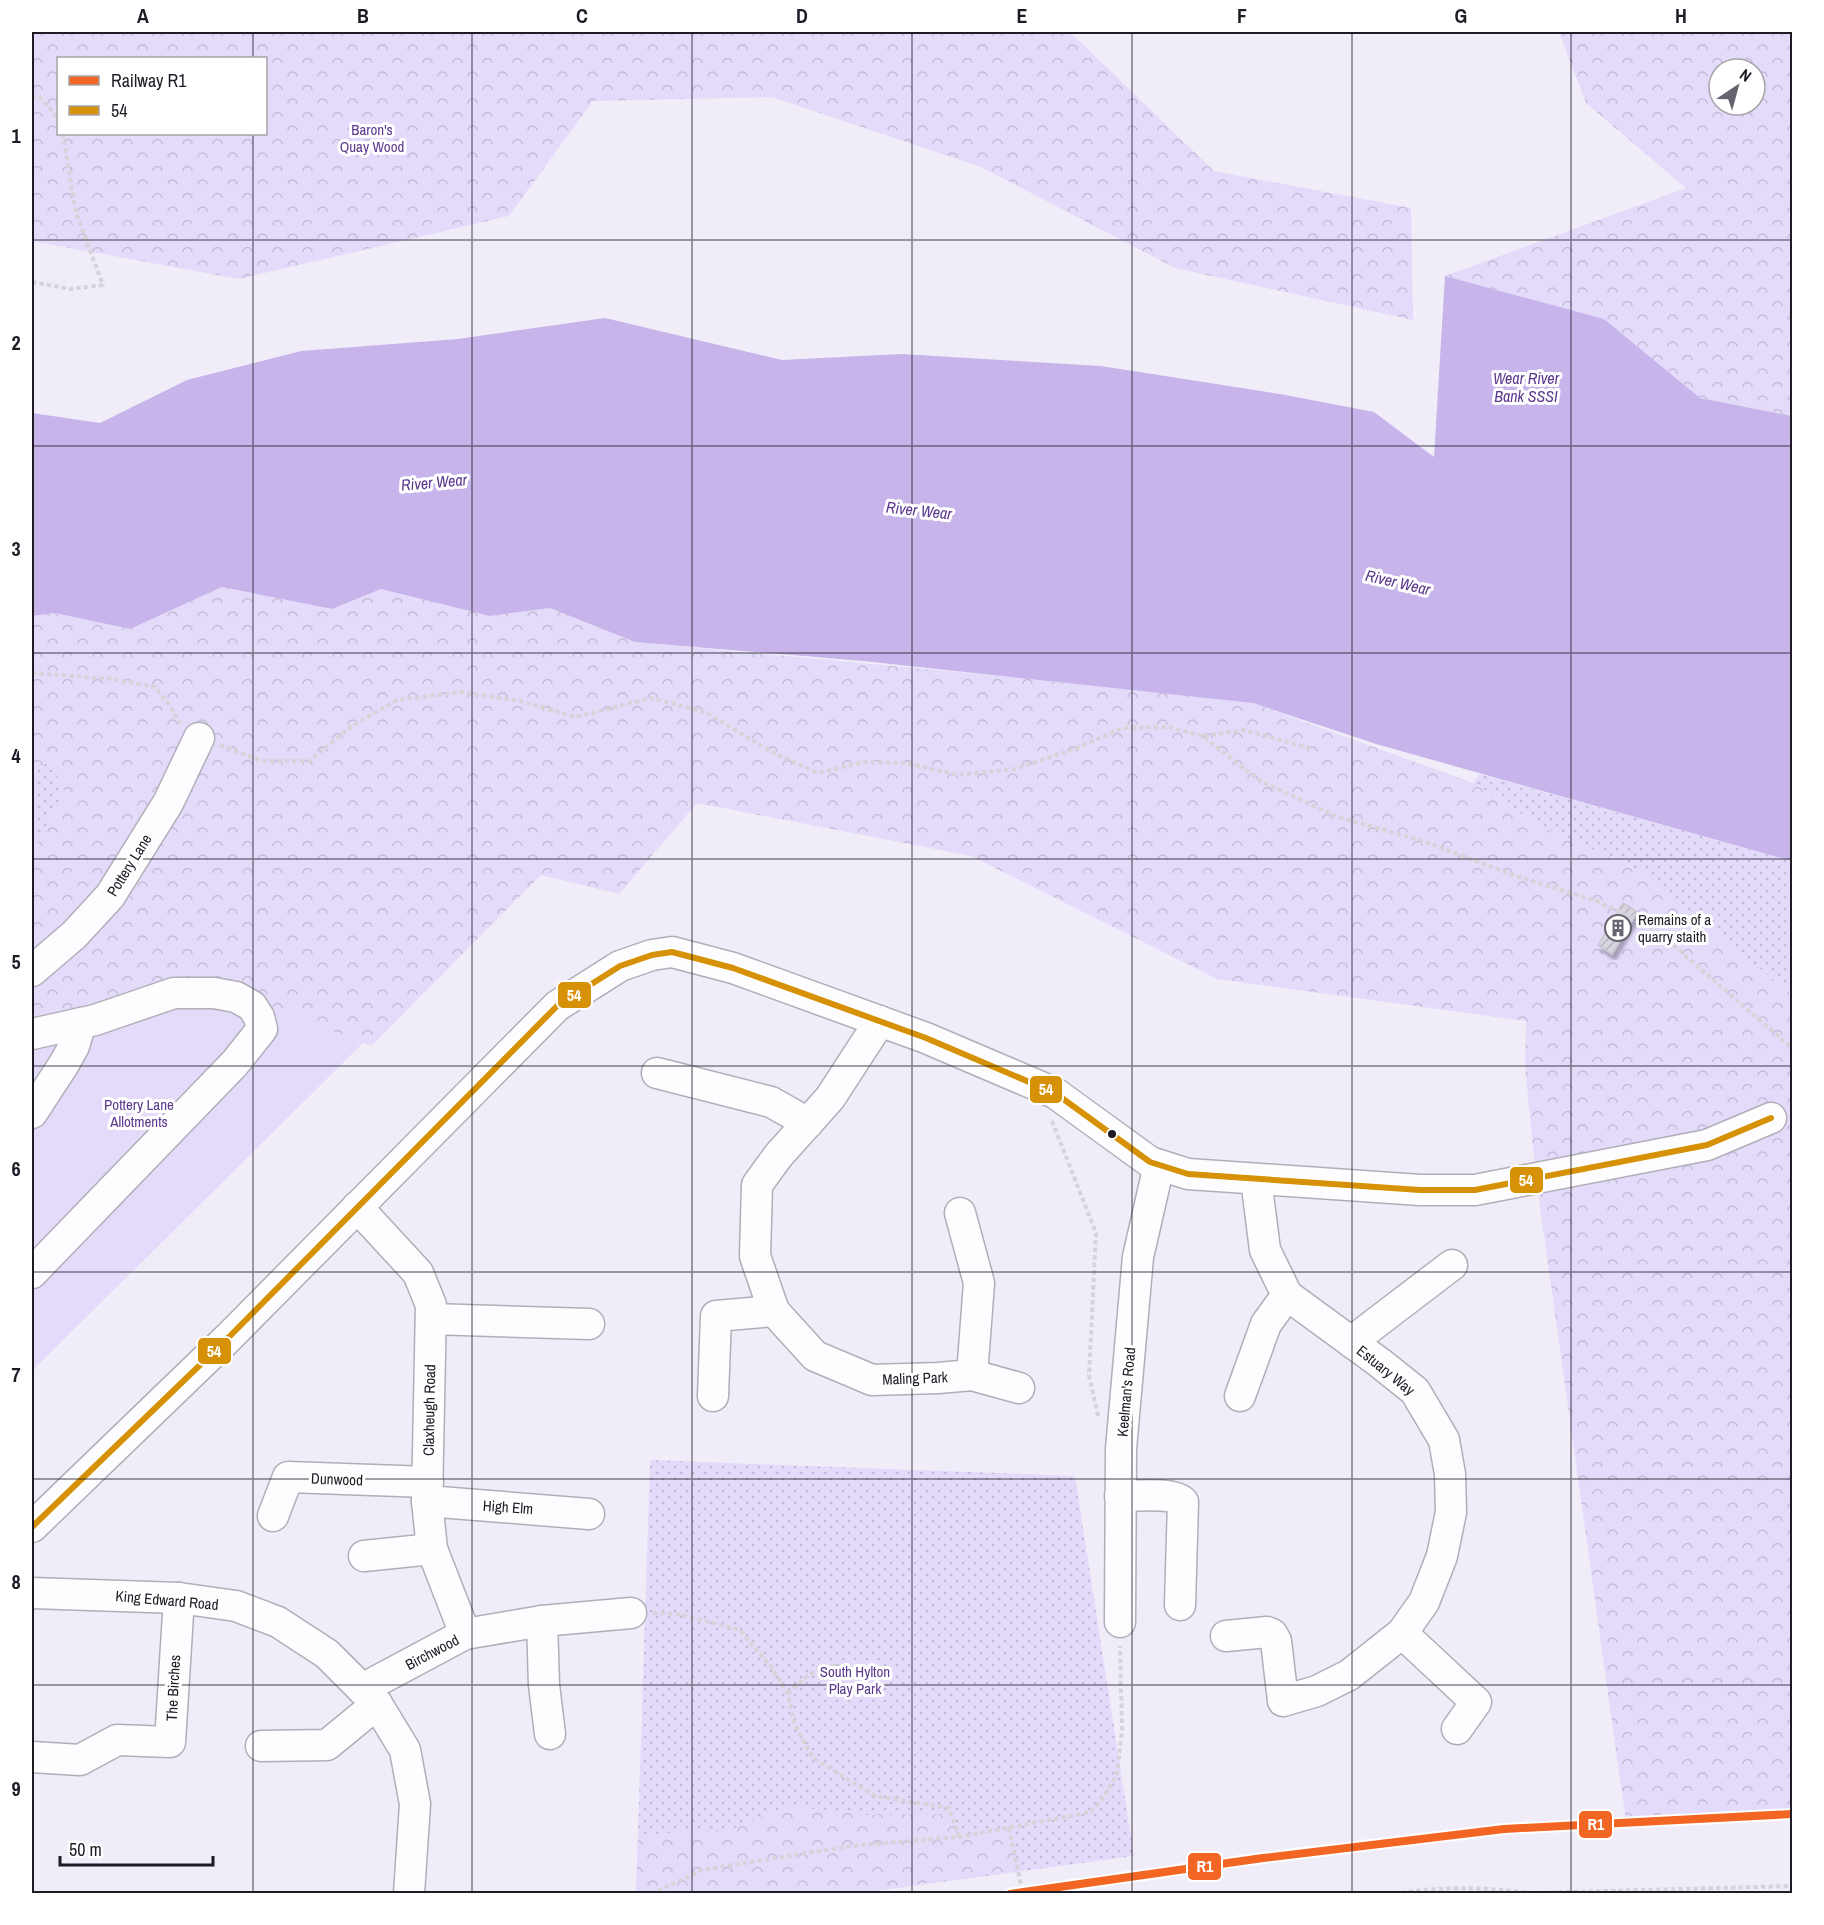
<svg xmlns="http://www.w3.org/2000/svg" width="1824" height="1925" font-family="'Archivo Narrow',sans-serif">
  <defs>
    <pattern id="grass-dots" width="8" height="8" patternUnits="userSpaceOnUse" patternTransform="scale(1.5)"><rect width="8" height="8" fill="#e4dbfb"/><path d="M2 2h.1M6 6h.1" fill="none" stroke="#c3bbd7" stroke-width="1.8" stroke-linecap="round"/></pattern>
    <pattern id="forest-crowns" width="20" height="18" patternUnits="userSpaceOnUse" patternTransform="scale(1.5)"><rect width="20" height="18" fill="#e4dbfb"/><path d="M2 6a3 3 0 1 1 6 0M12 15a3 3 0 1 1 6 0" fill="none" stroke="#c3bbd7"/></pattern>
    <pattern id="building-hatch" width="6" height="6" patternUnits="userSpaceOnUse" patternTransform="scale(1.5)"><rect width="6" height="6" fill="#d8d5e0"/><path d="M-1 1l2-2M0 6l6-6M5 7l2-2" fill="none" stroke="#b9b6c0"/></pattern>
    <filter id="shadow"><feDropShadow dx="3.5" dy="6" stdDeviation="1.5" flood-color="#0004"/></filter>
  </defs>
  <rect width="100%" height="100%" fill="#f0edf9"/>
  <g fill="url(#grass-dots)">
    <path d="M48 762 64 790 32 857V773Z"/>
    <path d="M1480 774 1792 861V995L1636 869 1542 827 1473 783Z"/>
    <path d="M650 1460 1075 1476 1134 1856 860 1893 636 1894Z"/>
  </g>
  <g fill="url(#forest-crowns)" fill-rule="evenodd">
    <path d="M32 32H1070L1214 171 1411 208 1413 320 1175 268 981 167 772 97 593 101 509 216 239 279 32 241ZM58 58H266V134H58Z"/>
    <path d="M1559 32H1792V416L1700 398 1604 319 1445 276 1686 188 1586 103ZM1719 69H1755V105H1719Z"/>
    <path d="M222 587 332 609 381 589 490 616 550 608 635 642 1099 685 1253 703 1473 783 1542 827 1641 871 1792 995V1817L1626 1822 1536 1178 1525 1067 1526 1021 1217 979 971 856 697 803 619 894 541 875 372 1045 363 1043 209 982 32 1034V857L64 790 48 762 32 773V616L55 613 130 629Z"/>
    <path d="M788 1806 866 1815 944 1814 949 1808 959 1837 1009 1828 1018 1870 851 1894 636 1893 638 1835 733 1829Z"/>
  </g>
  <path fill="#e4dbfb" d="M209 982 363 1043 32 1371V1031Z"/>
  <path fill="#c6b4ea" d="M1445 276 1604 319 1700 398 1792 416V861L1376 744 1253 703 863 661 635 642 550 608 490 616 381 589 332 609 222 587 130 629 55 613 32 616V413L100 423 187 380 301 351 458 339 605 318 782 360 901 354 1101 366 1280 394 1374 412 1434 457Z"/>
  <path fill="url(#building-hatch)" stroke="#cbc8d2" stroke-width="1.5" filter="url(#shadow)" d="M1623 903 1637 912 1612 954 1598 945Z"/>
  <g fill="none" stroke-linecap="round" stroke-linejoin="round">
    <defs>
      <g id="minor">
        <path d="M32 971 74 935 110 896 168 803 199 738"/>
        <path d="M880 1021 830 1098 778 1156 757 1185 755 1256 774 1311 815 1356 872 1380 938 1378 972 1375 1019 1388"/>
        <path d="M32 1034 95 1020 174 993H214L236 997 252 1006 259 1017 262 1029 235 1063 32 1273"/>
        <path d="M657 1073 771 1102 808 1123"/>
        <path d="M32 1113 64 1064 74 1046 81 1023"/>
        <path d="M357 1207 418 1273 431 1305 427 1501 432 1549 465 1634"/>
        <path d="M960 1213 979 1283 972 1375"/>
        <path d="M431 1319 589 1324"/>
        <path d="M1351 1342 1452 1265"/>
        <path d="M713 1396 716 1316 774 1311"/>
        <path d="M1240 1396 1266 1324 1287 1295"/>
        <path d="M1120 1496C1135 1496 1174 1492 1183 1502L1180 1605"/>
        <path d="M427 1501 589 1514"/>
        <path d="M273 1516 288 1477 428 1482"/>
        <path d="M32 1527 229 1337 557 1006 620 966 652 955 672 952 733 968 926 1038 1055 1093 1150 1162 1188 1174 1420 1190H1475L1707 1145 1771 1118"/>
        <path d="M364 1556 432 1549"/>
        <path d="M32 1593 179 1598 236 1606 278 1622 327 1654 377 1704 405 1750 415 1804 409 1894"/>
        <path d="M542 1621 544 1685 550 1734"/>
        <path d="M1120 1622 1121 1449 1138 1257 1159 1165"/>
        <path d="M1402 1633 1476 1702 1457 1729"/>
        <path d="M1226 1636 1267 1632 1272 1634 1276 1641 1283 1701 1317 1691 1349 1675 1402 1633 1424 1602 1442 1556 1451 1512 1450 1474 1444 1440 1415 1391 1380 1363 1287 1295 1265 1250 1256 1179"/>
        <path d="M362 1689 465 1634 542 1621 631 1613"/>
        <path d="M261 1746 327 1745 377 1704"/>
        <path d="M32 1757 80 1760 117 1740 170 1742 179 1598"/>
      </g>
    </defs>
    <use href="#minor" stroke="#b1aeb8" stroke-width="33"/>
    <g stroke="#d6d4d8" stroke-width="4" stroke-dasharray="4.5 3" stroke-linecap="butt">
      <path d="M32 97 39 96 58 118"/>
      <path d="M32 282 71 289 103 285 76 213 63 134"/>
      <path d="M1792 302 1791 319 1792 322"/>
      <path d="M32 673 112 679 155 687 171 707 180 723"/>
      <path d="M1204 736 1244 730 1313 749"/>
      <path d="M220 745 262 761H309L352 726 397 700 461 692 520 701 575 717 651 698 705 712 772 752 818 773 864 762 906 763 958 775 1015 769 1077 748 1122 728 1168 727 1203 736 1260 781 1338 817 1423 841 1513 875 1597 901 1657 931 1792 1048"/>
      <path d="M1052 1121 1096 1233 1089 1375 1098 1416"/>
      <path d="M653 1613 678 1614 740 1630 771 1667 788 1694 795 1725 813 1758 875 1796 949 1808 959 1837"/>
      <path d="M788 1694C811 1670 834 1653 864 1678L863 1690"/>
      <path d="M1009 1828 1023 1894"/>
      <path d="M651 1894 702 1870 850 1846 959 1837 1091 1812 1105 1795 1117 1774 1122 1730 1120 1646"/>
      <path d="M1394 1894C1439 1886 1485 1887 1530 1893L1792 1886"/>
    </g>
    <use href="#minor" stroke="#fdfcfe" stroke-width="30"/>
    <defs>
      <path id="bus-1" d="M32 1527 229 1337 557 1006 620 966 652 955 672 952 733 968 926 1038 1055 1093 1150 1162 1188 1174 1420 1190H1475L1707 1145 1771 1118"/>
    </defs>
    <use href="#bus-1" stroke="#fff" stroke-width="10"/>
    <use href="#bus-1" stroke="#d69106" stroke-width="6"/>
    <defs>
      <path id="rail-1" d="M1010 1894 1263 1858 1504 1829 1792 1814"/>
    </defs>
    <use href="#rail-1" stroke="#fff" stroke-width="12"/>
    <use href="#rail-1" stroke="#f26522" stroke-width="8"/>
  </g>
  <path fill="none" stroke="#1e1b25" stroke-width="1.5" stroke-opacity="0.55" d="M253 32V58M472 32V1894M692 32V1894M912 32V1894M1132 32V1894M1352 32V1894M1571 32V1894M253 134V1894M32 240H1792M32 446H1792M32 653H1792M32 859H1792M32 1066H1792M32 1272H1792M32 1479H1792M32 1685H1792"/>
  <defs>
    <symbol id="building-ring" viewBox="-11 -11 22 22"><circle r="9.5" fill="#fff" stroke="#68646f" stroke-width="1.5"/><path d="M-4-6H4V6H1V3H-1V6H-4ZM-2.5-4.3h1.7v1.8h-1.7ZM.8-4.3h1.7v1.8H.8ZM-2.5-1h1.7V.8h-1.7ZM.8-1h1.7V.8H.8Z" fill="#68646f"/></symbol>
  </defs>
  <g fill-rule="evenodd">
    <use href="#building-ring" x="1603" y="913" width="30" height="30"/>
  </g>
  <circle fill="#1e1b25" stroke="#fff" stroke-width="2" cx="1112" cy="1134" r="5"/>
  <g text-anchor="middle" dominant-baseline="central" stroke-width="6" stroke-linejoin="round" paint-order="stroke">
    <g font-size="15" fill="#5b398d" stroke="#fff">
      <text x="372" y="129">Baron's<tspan x="372" dy="17">Quay Wood</tspan></text>
      <text x="139" y="1104">Pottery Lane<tspan x="139" dy="17">Allotments</tspan></text>
      <text x="855" y="1671">South Hylton<tspan x="855" dy="17">Play Park</tspan></text>
    </g>
    <g font-size="15" fill="#1e1b25" stroke="#fff">
      <text transform="translate(129 865) rotate(-58)">Pottery Lane</text>
      <text transform="translate(1386 1370) rotate(39)">Estuary Way</text>
      <text transform="translate(915 1378) rotate(-2)">Maling Park</text>
      <text transform="translate(1126 1392) rotate(-85)">Keelman's Road</text>
      <text transform="translate(429 1410) rotate(-89)">Claxheugh Road</text>
      <text transform="translate(337 1479) rotate(2)">Dunwood</text>
      <text transform="translate(508 1507) rotate(4)">High Elm</text>
      <text transform="translate(167 1600) rotate(5)">King Edward Road</text>
      <text transform="translate(432 1652) rotate(-28)">Birchwood</text>
      <text transform="translate(173 1688) rotate(-87)">The Birches</text>
    </g>
    <g font-size="15" fill="#1e1b25" stroke="#fff" text-anchor="start">
      <text x="1638" y="919">Remains of a<tspan x="1638" dy="17">quarry staith</tspan></text>
    </g>
    <g font-size="16" font-style="italic" fill="#5b398d" stroke="#fff">
      <text x="1526" y="378">Wear River<tspan x="1526" dy="18">Bank SSSI</tspan></text>
      <text transform="translate(434 482) rotate(-5)">River Wear</text>
      <text transform="translate(919 510) rotate(6)">River Wear</text>
      <text transform="translate(1398 582) rotate(13)">River Wear</text>
    </g>
  </g>
  <g stroke="#fff" stroke-width="2">
    <rect x="557" y="981" width="35" height="28" rx="6" fill="#d69106"/>
    <rect x="1029" y="1075" width="34" height="29" rx="6" fill="#d69106"/>
    <rect x="1509" y="1166" width="35" height="28" rx="6" fill="#d69106"/>
    <rect x="197" y="1337" width="35" height="28" rx="6" fill="#d69106"/>
    <rect x="1578" y="1810" width="35" height="29" rx="6" fill="#f26522"/>
    <rect x="1187" y="1852" width="35" height="29" rx="6" fill="#f26522"/>
  </g>
  <g font-size="16" text-anchor="middle" font-weight="bold" fill="#fff">
    <text x="574" y="1001">54</text>
    <text x="1046" y="1095">54</text>
    <text x="1526" y="1186">54</text>
    <text x="214" y="1357">54</text>
    <text x="1596" y="1830">R1</text>
    <text x="1205" y="1872">R1</text>
  </g>
  <rect width="1824" height="1925" fill="none" stroke="#ffffff" stroke-width="66"/>
  <rect x="57" y="57" width="210" height="78" fill="#ffffff" stroke="#a5a4a8" stroke-width="1.5"/>
  <rect x="69" y="76" width="30" height="9" fill="#f26522" stroke="#a5a4a8" stroke-width="1.5"/>
  <text x="111" y="87" font-size="18" fill="#1e1b25">Railway R1</text>
  <rect x="69" y="106" width="30" height="9" fill="#d69106" stroke="#a5a4a8" stroke-width="1.5"/>
  <text x="111" y="117" font-size="18" fill="#1e1b25">54</text>
  <g transform="translate(1737 87) rotate(36)"><circle r="28" fill="#ffffff" stroke="#a5a4a8" stroke-width="1.5"/>
  <path d="M0-4.5L10 22L0 15L-10 22Z" fill="#68646f"/>
  <text y="-9" font-size="16" font-weight="bold" text-anchor="middle" fill="#1e1b25">N</text>
  </g>
  <path d="M60 1856v9h153v-9" fill="none" stroke="#1e1b25" stroke-width="3"/>
  <text x="69" y="1856" font-size="18" fill="#1e1b25" stroke="#ffffff" stroke-width="4.5" paint-order="stroke">50 m</text>
  <rect x="33" y="33" width="1758" height="1859" fill="none" stroke="#1e1b25" stroke-width="2"/>
  <g font-size="20" text-anchor="middle" font-weight="bold" fill="#1e1b25">
    <text x="143" y="23">A</text>
    <text x="363" y="23">B</text>
    <text x="582" y="23">C</text>
    <text x="802" y="23">D</text>
    <text x="1022" y="23">E</text>
    <text x="1242" y="23">F</text>
    <text x="1461" y="23">G</text>
    <text x="1681" y="23">H</text>
    <text x="16" y="143">1</text>
    <text x="16" y="350">2</text>
    <text x="16" y="556">3</text>
    <text x="16" y="763">4</text>
    <text x="16" y="969">5</text>
    <text x="16" y="1176">6</text>
    <text x="16" y="1382">7</text>
    <text x="16" y="1589">8</text>
    <text x="16" y="1796">9</text>
  </g>
</svg>
